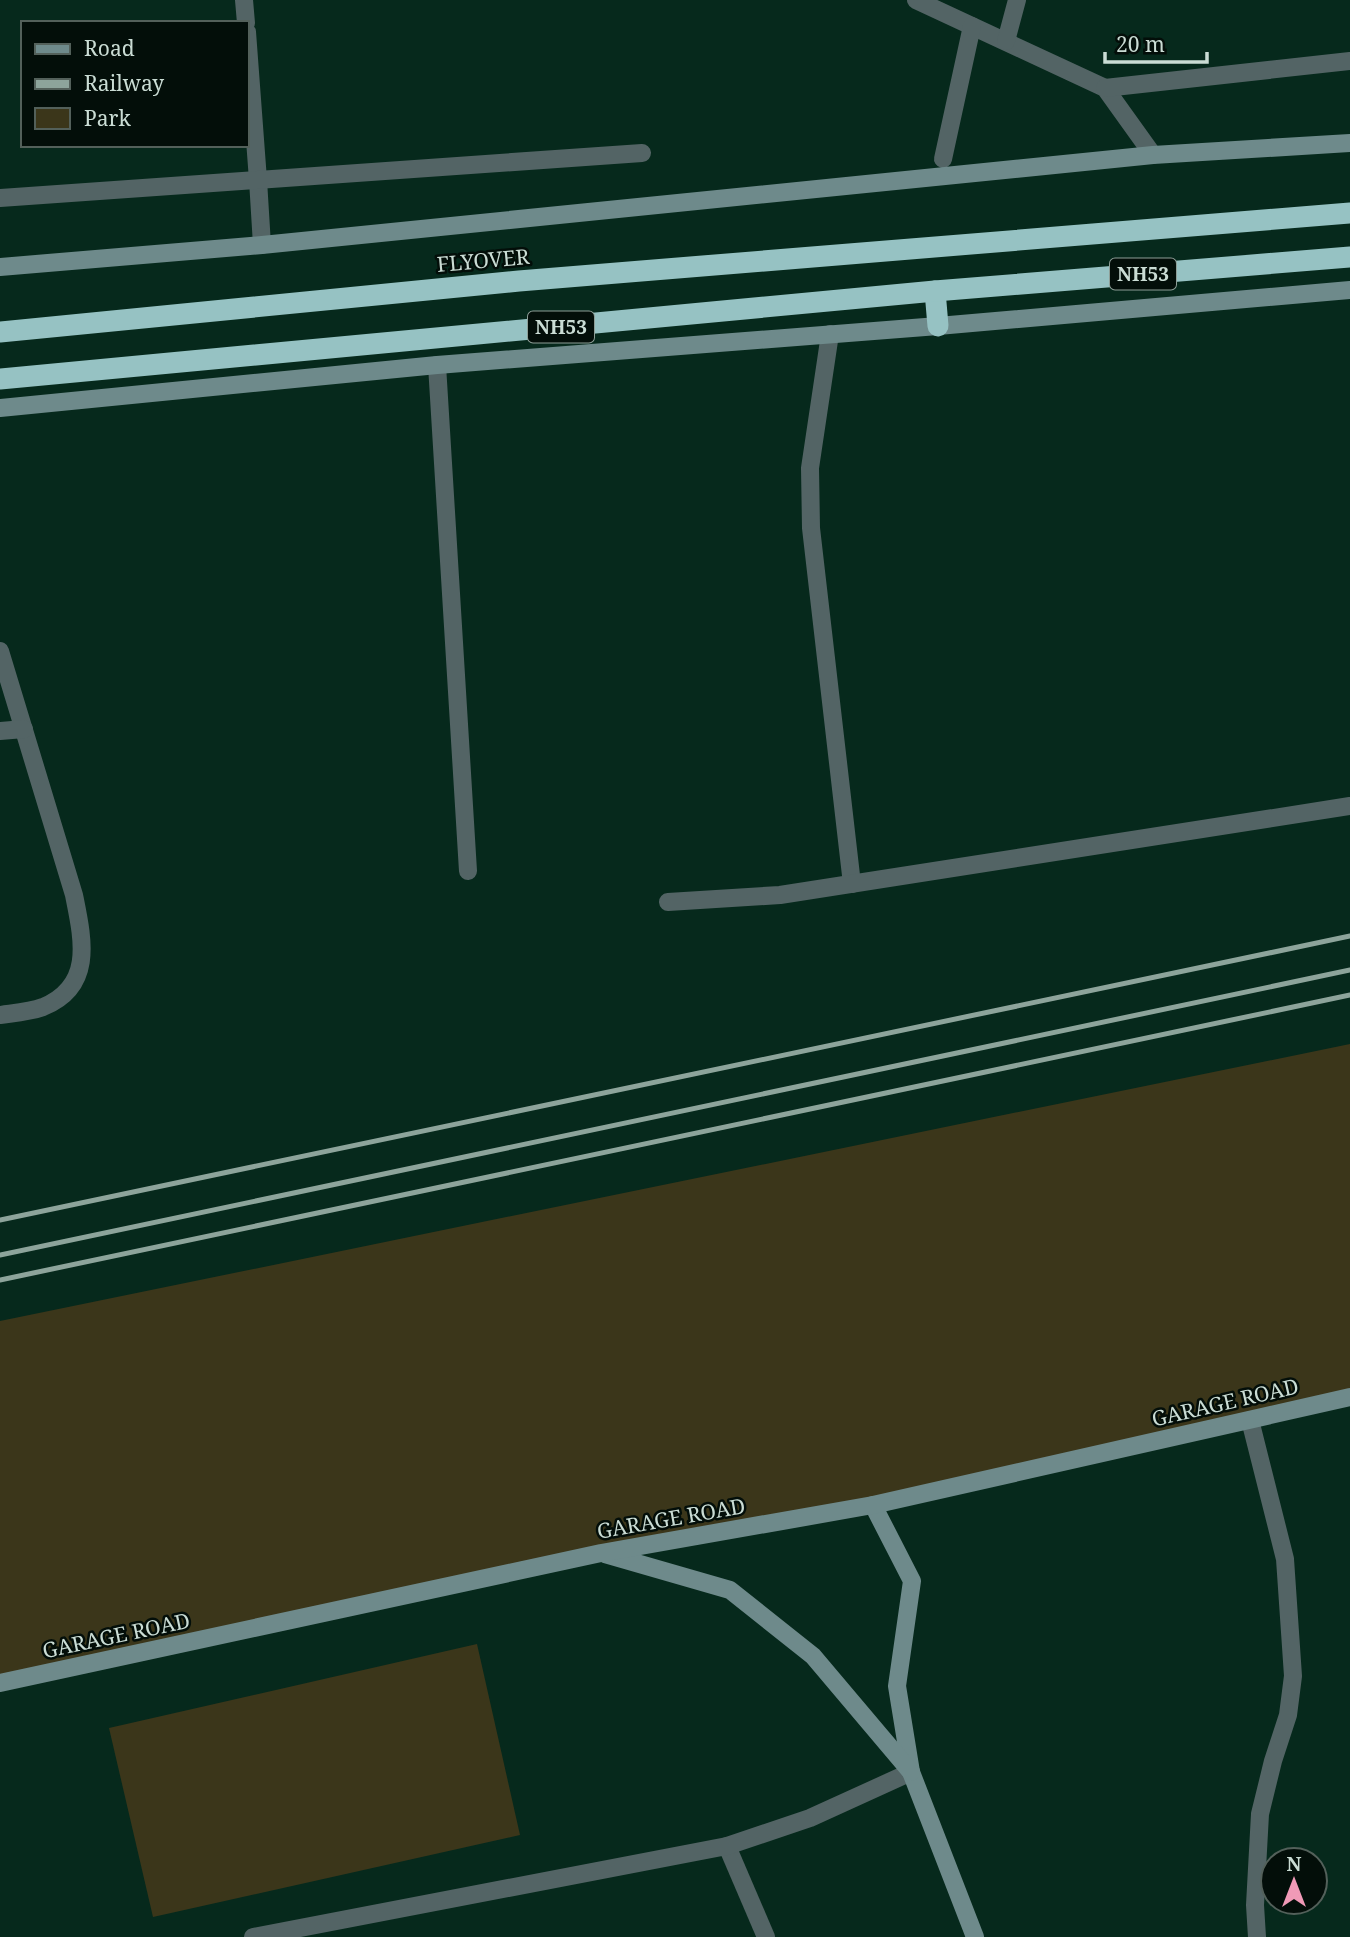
<svg xmlns="http://www.w3.org/2000/svg" width="1350" height="1937" font-family="'Noto Serif',serif">
  <rect width="100%" height="100%" fill="#06291c"/>
  <g fill="#3b361a">
    <path d="M1350 1044V1397L0 1683V1321Z"/>
    <path d="M477 1644 520 1835 153 1917 109 1728Z"/>
  </g>
  <g fill="none" stroke-linecap="round" stroke-linejoin="round">
    <g stroke="#536465" stroke-width="18">
      <path d="M830 334 810 468 811 528 852 884"/>
      <path d="M437 365 468 871"/>
      <path d="M0 651 74 895C83 940 94 986 43 1007 30 1012 14 1013 0 1015"/>
      <path d="M0 731 24 729"/>
      <path d="M668 902 780 895 1350 806"/>
    </g>
    <g stroke="#536465" stroke-width="18">
      <path d="M244 0 246 23"/>
      <path d="M916 0 1105 88 1153 155"/>
      <path d="M247 32 258 180 262 245"/>
      <path d="M1006 41 1017 0"/>
      <path d="M1105 88 1350 61"/>
      <path d="M943 159 972 26"/>
      <path d="M0 198 642 153"/>
      <path d="M1250 1420 1285 1559 1293 1676 1288 1715 1273 1761 1260 1814 1255 1905 1257 1937"/>
      <path d="M727 1846 766 1937"/>
      <path d="M253 1937 727 1846 810 1818 911 1772"/>
    </g>
    <g stroke="#6e8a8b" stroke-width="18">
      <path d="M0 267 262 245 1153 155 1350 143"/>
      <path d="M0 408 437 365 938 326 1350 290"/>
      <path d="M873 1505 912 1581 897 1686 911 1772 975 1937"/>
      <path d="M605 1554 730 1590 813 1656 911 1772"/>
      <path d="M0 1683 601 1553 873 1505 1350 1397"/>
    </g>
    <g stroke="#96c2c3" stroke-width="21">
      <path d="M935 291 938 326"/>
      <path d="M0 332 519 281 1350 213"/>
      <path d="M0 379 935 291 1350 257"/>
    </g>
    <g stroke="#8da49b" stroke-width="5">
      <path d="M0 1220 1350 936"/>
      <path d="M0 1255 1350 970"/>
      <path d="M0 1280 1350 995"/>
    </g>
  </g>
  <g text-anchor="middle" dominant-baseline="central" stroke-width="5" stroke-linejoin="round" paint-order="stroke">
    <g fill="#030e09" stroke="#8e9e97" stroke-width="2">
      <rect x="1110" y="258.5" width="66" height="31" rx="5"/>
      <rect x="528" y="311.5" width="66" height="31" rx="5"/>
    </g>
    <g font-size="19" font-weight="bold" fill="#cadcd4">
      <text x="1143" y="274">NH53</text>
      <text x="561" y="327">NH53</text>
    </g>
    <g font-size="21" fill="#cadcd4" stroke="#030e09">
      <text transform="translate(483 260) rotate(-5)">FLYOVER</text>
      <text transform="translate(1225 1402) rotate(-13)">GARAGE ROAD</text>
      <text transform="translate(671 1518) rotate(-10)">GARAGE ROAD</text>
      <text transform="translate(116 1635) rotate(-12)">GARAGE ROAD</text>
    </g>
  </g>
  <rect x="21" y="21" width="228" height="126" fill="#030e09" stroke="#53605a" stroke-width="2"/>
  <rect x="35" y="44" width="35" height="10" fill="#6e8a8b" stroke="#53605a" stroke-width="2"/>
  <text x="84" y="56" font-size="21" fill="#cadcd4">Road</text>
  <rect x="35" y="79" width="35" height="10" fill="#8da49b" stroke="#53605a" stroke-width="2"/>
  <text x="84" y="91" font-size="21" fill="#cadcd4">Railway</text>
  <rect x="35" y="108" width="35" height="21" fill="#3b361a" stroke="#53605a" stroke-width="2"/>
  <text x="84" y="126" font-size="21" fill="#cadcd4">Park</text>
  <g transform="translate(1294 1881)"><circle r="33" fill="#030e09" stroke="#53605a" stroke-width="2"/>
  <path d="M0-5L12 26L0 18L-12 26Z" fill="#f09ab7"/>
  <text y="-10" font-size="19" font-weight="bold" text-anchor="middle" fill="#cadcd4">N</text>
  </g>
  <path d="M1105 52v10h102v-10" fill="none" stroke="#cadcd4" stroke-width="3.5"/>
  <text x="1116" y="52" font-size="21" fill="#cadcd4" stroke="#030e09" stroke-width="5" paint-order="stroke">20 m</text>
</svg>
